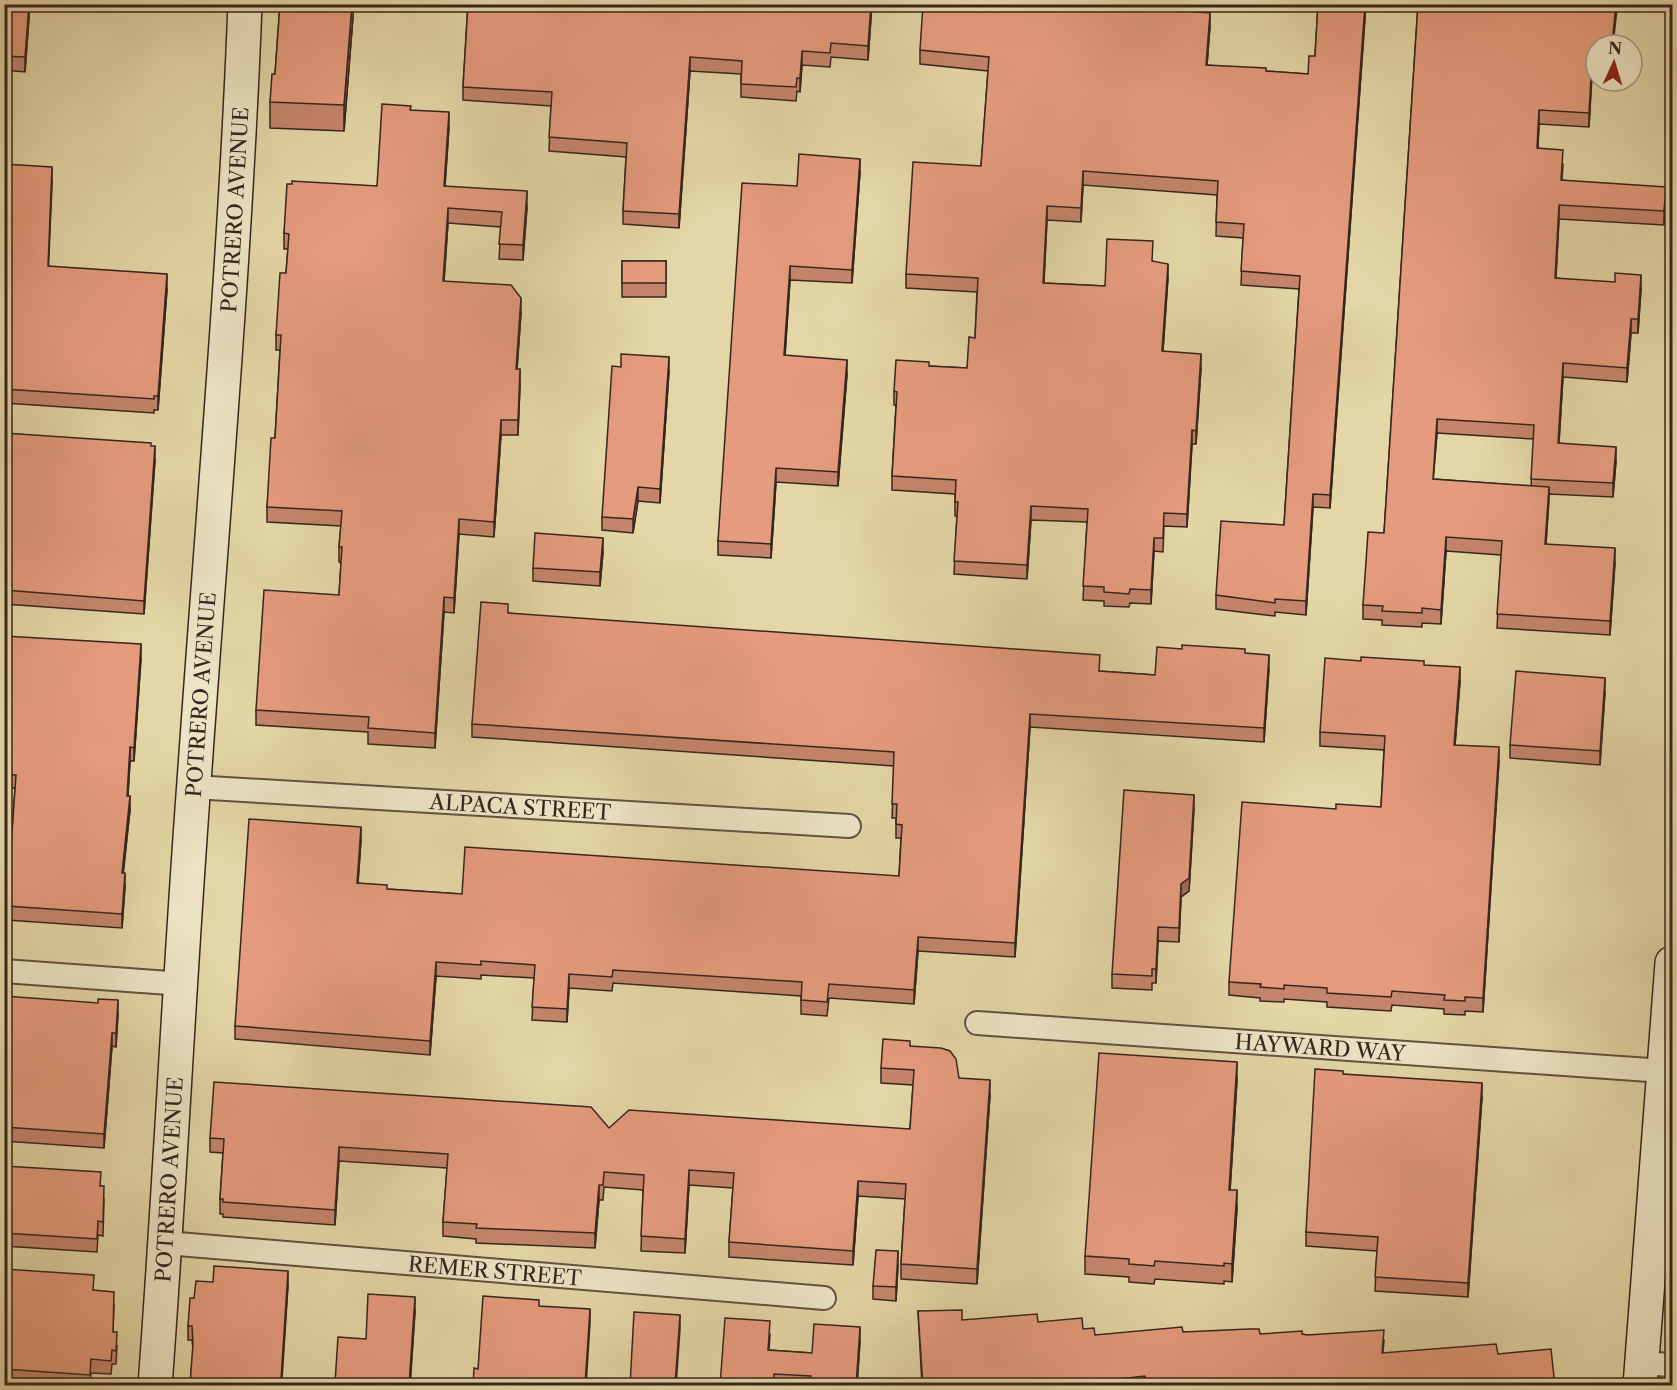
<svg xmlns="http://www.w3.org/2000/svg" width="1677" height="1390" font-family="'Libre Caslon Text',serif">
  <rect width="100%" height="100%" fill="#e4d6a6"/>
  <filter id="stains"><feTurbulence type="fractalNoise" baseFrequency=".00333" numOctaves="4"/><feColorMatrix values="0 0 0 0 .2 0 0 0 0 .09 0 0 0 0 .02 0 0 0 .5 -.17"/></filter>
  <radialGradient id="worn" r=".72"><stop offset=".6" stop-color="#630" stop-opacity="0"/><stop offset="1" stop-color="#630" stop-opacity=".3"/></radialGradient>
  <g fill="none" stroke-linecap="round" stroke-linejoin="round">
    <defs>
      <g id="street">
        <path id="s1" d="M193 787 849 826"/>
        <path d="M4 971 183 984"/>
        <path id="s2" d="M977 1023 1664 1071"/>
        <path id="s3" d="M166 1243 824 1298"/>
        <path d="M1641 1363 1672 1365"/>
      </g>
      <g id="secondary">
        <path id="s4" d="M155 1386C170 1184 179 983 194 782 212 523 235 264 245 4"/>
        <path d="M1640 1386 1672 963"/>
      </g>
    </defs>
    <use href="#street" stroke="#625241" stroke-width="26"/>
    <use href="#secondary" stroke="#36261f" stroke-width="36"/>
    <use href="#street" stroke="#ede4c5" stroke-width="22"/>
    <use href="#secondary" stroke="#ede4c5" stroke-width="33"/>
  </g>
  <g fill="#c5856c" stroke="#36261f" stroke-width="1.5" fill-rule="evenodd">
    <path d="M4 4H30L25 72 4 70Z"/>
    <path d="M280 4H354L344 131 270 128V102L275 74Z"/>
    <path d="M468 4H872L868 60 831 57 830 67 802 65 800 92 797 91 796 101 741 97V74L690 71 679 228 623 224V211L626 157 549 151 551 106 463 100V87Z"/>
    <path d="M1318 4H1366L1330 508 1313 507 1306 615 1275 612V616L1216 609V595L1284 525 1299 289 1241 285 1243 238 1216 236 1217 195 1083 185 1081 222 1047 220 1044 283 1105 286 1153 261 1168 277 1163 351 1201 368 1196 444H1192L1187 527 1164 526 1163 552 1154 551 1151 604 1130 603 1129 607 1104 606V601L1083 600 1087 522 1031 520 1027 579 954 574 957 516H955V494L892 490V476L896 405H894V391L929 366 967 368 975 338 977 292 906 288V274L981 166 988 71 920 64V50L1134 7 1210 26 1207 65 1266 71 1308 74 1315 56Z"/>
    <path d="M1418 4H1625V10L1617 9 1596 45V74H1592L1589 127 1539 124 1538 148 1563 164 1562 180 1666 201 1664 225 1559 219 1556 278 1641 289 1638 333H1631L1627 382 1563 377 1559 443 1616 461 1613 497 1549 494 1546 544 1615 562 1610 635 1497 628 1501 555 1446 551 1441 624 1422 623V627L1382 625V620L1363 619V605L1384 533ZM1437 433 1534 439 1531 486 1433 479Z"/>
    <path d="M411 110 449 127 445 186 527 207 523 260 499 259 501 227 448 223 444 281 521 313 517 369 520 385 518 435H501L494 537 459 534 454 613 444 612 435 748 368 744V732L256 725V710L339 595 341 563 339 562V547L341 526 267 522V507L275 438 280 350H276V335L286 273 288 249H284V233L292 184 377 186Z"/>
    <path d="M4 164 52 182 48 266 167 289 158 410H154V413L4 403Z"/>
    <path d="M860 172 852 283 790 280 785 356 847 374 838 486 776 482 771 558 718 555V541L797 186Z"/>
    <rect x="622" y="261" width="44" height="36"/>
    <path d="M669 371 660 503 638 501 633 533 602 530V517Z"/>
    <path d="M4 433 151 446 155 460 144 614 4 604Z"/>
    <path d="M603 552 600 586 533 581V568Z"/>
    <path d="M508 613 1100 671 1155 675 1245 653 1269 668 1264 742 1030 727 1015 957 918 951 914 1004 829 998 827 1016 801 1014V996L613 983 612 991 569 988 567 1022 532 1020 534 978 481 975V979L436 976 430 1055 235 1039V1026L361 840 358 883 387 889 462 894 899 876 901 838H896V818H892L894 766 472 737V724Z"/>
    <path d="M4 636 141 658 134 761H130L128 796 130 810 123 873 125 887 122 928 7 920V906L15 788H4Z"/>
    <path d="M1424 665 1460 681 1455 745 1499 761 1483 1012 1465 1011V1015L1444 1014V1009L1392 1005 1391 1011 1327 1007V1002L1284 999V1002L1260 1001V998L1229 995V982L1336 809 1381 807 1384 750 1320 746V732Z"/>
    <path d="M1605 692 1600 765 1510 758V745Z"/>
    <path d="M1194 808 1189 891 1181 897 1179 942 1158 941 1156 983H1152V990L1112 988V974Z"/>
    <path d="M4 996 118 1014 116 1047 112 1046 104 1148 4 1141Z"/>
    <path d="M910 1046 959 1078 990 1095 977 1284 901 1279V1264L905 1199 858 1196 853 1265 729 1257V1242L733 1188 689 1185 685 1253 641 1251 643 1190 604 1187 603 1200H599L595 1248 476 1243V1239L443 1236V1222L447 1168 339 1161 335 1225 223 1217V1214H220V1199L223 1153 210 1152V1138L609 1128 910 1129 913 1085 881 1083V1068Z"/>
    <path d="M1343 1074 1482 1097 1468 1297 1375 1291 1377 1251 1306 1246V1232Z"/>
    <path d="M1237 1080 1230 1190 1237 1208 1232 1282 1224 1281V1284L1155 1279 1154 1284 1129 1282V1277L1085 1274V1256Z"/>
    <path d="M4 1166 101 1186 104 1200 103 1236 98 1235 97 1252 4 1246Z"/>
    <path d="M898 1265 896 1301 873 1299V1286Z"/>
    <path d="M4 1269 94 1290 114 1305 113 1332 117 1346 116 1364H112L111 1374 91 1373 90 1386H42L4 1383Z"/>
    <path d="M213 1282 288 1285 282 1380 335 1383 366 1339 415 1311 410 1386H190L193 1349 192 1340H188V1326L194 1298Z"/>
    <path d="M918 1311 962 1320 1038 1322 1083 1329 1095 1335 1183 1332 1260 1334H1302L1307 1335 1384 1340 1383 1353 1498 1354 1555 1386H922Z"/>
    <path d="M770 1335 769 1350 812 1353 860 1341 857 1386H720Z"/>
  </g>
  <g fill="#a06c58" stroke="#36261f" stroke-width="1.5">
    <path d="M29 4H30L25 72V57Z"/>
    <path d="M352 4H354L344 131V105Z"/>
    <path d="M871 4H872L868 60V46Z"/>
    <path d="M1365 4H1366L1330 508V495Z"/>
    <path d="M1616 4H1617V9L1613 45H1612Z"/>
    <path d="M1210 13V26L1206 78V65Z"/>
    <path d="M802 51V65L800 92V78Z"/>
    <path d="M690 57V71L679 228V214Z"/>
    <path d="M1592 60V74L1589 127V113Z"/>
    <path d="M1539 110V124L1537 162V148Z"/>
    <path d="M449 112V127L444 201V186Z"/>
    <path d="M860 159V172L852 283V270Z"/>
    <path d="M52 167V182L48 280V266Z"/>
    <path d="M1083 171V185L1081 222V208Z"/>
    <path d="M1666 187V201L1664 225V211Z"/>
    <path d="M527 191V207L523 260V245Z"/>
    <path d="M1559 205V219L1555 292V278Z"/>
    <path d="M1047 206V220L1043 297V283Z"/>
    <path d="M448 208V223L443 296V281Z"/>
    <path d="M1168 264V277L1162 365V351Z"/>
    <path d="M790 266V280L784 369V355Z"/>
    <path d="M167 274V289L158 410V396Z"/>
    <path d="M1641 275V289L1638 333V319Z"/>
    <path d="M521 298V313L516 384V369Z"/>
    <path d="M1631 319V333L1627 382V368Z"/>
    <path d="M1201 354V368L1196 444V431Z"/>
    <path d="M669 357V371L660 503V489Z"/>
    <path d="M847 360V374L838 486V472Z"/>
    <path d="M1563 363V377L1558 457V443Z"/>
    <path d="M520 369V385L518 435V420Z"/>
    <path d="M1437 419V433L1433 482V467Z"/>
    <path d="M501 420V435L494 537V522Z"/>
    <path d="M1192 430V444L1187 527V514Z"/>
    <path d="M155 446V460L144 614V601Z"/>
    <path d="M1616 447V461L1613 497V483Z"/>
    <path d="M776 468V482L771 558V544Z"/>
    <path d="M638 487V501L633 533V519Z"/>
    <path d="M1549 487V501L1545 558V544Z"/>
    <path d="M1313 494V507L1306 615V601Z"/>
    <path d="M1031 506V520L1027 579V565Z"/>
    <path d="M459 519V534L454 613V598Z"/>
    <path d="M1446 537V551L1441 624V610Z"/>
    <path d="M603 538V552L600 586V572Z"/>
    <path d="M1154 538V551L1151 604V590Z"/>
    <path d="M1615 548V562L1610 635V621Z"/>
    <path d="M444 597V612L435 748V733Z"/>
    <path d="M141 644V658L134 761V748Z"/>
    <path d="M1269 655V668L1264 742V728Z"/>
    <path d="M1460 667V681L1454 758V745Z"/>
    <path d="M1605 678V692L1600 765V751Z"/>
    <path d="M1030 714V727L1015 957V943Z"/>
    <path d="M130 747V761L127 810V796Z"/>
    <path d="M1499 747V761L1483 1012V998Z"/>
    <path d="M1194 795V808L1189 891 1181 897 1179 942 1181 884Z"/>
    <path d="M130 796V810L122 886V873Z"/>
    <path d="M361 827V840L357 897V883Z"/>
    <path d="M125 873V887L122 928V914Z"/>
    <path d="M1158 927V941L1156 983V969Z"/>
    <path d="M918 937V951L914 1004V990Z"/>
    <path d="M436 962V976L430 1055V1041Z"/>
    <path d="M569 974V988L567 1022V1009Z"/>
    <path d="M118 1000V1014L116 1047V1033Z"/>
    <path d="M112 1033V1046L104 1148V1134Z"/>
    <path d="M1237 1062V1080L1229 1208V1190Z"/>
    <path d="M990 1080V1095L977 1284V1269Z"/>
    <path d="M1482 1083V1097L1468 1297V1283Z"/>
    <path d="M339 1147V1161L335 1225V1210Z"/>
    <path d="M689 1170V1185L685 1253V1239Z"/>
    <path d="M858 1181V1196L853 1265V1251Z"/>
    <path d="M599 1185V1200L595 1248V1233Z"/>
    <path d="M1237 1190V1208L1232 1282V1264Z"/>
    <path d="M898 1251V1265L896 1301V1287Z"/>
    <path d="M288 1271V1285L281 1386Z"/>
    <path d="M415 1297V1311L410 1386H409Z"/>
    <path d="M590 1309V1323L586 1386H585Z"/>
    <path d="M680 1315V1329L676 1386H675Z"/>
    <path d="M860 1327V1341L857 1386H856Z"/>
  </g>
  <g fill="#e59b7d" stroke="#36261f" stroke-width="1.5">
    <path d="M4 4H29L25 57 4 56Z"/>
    <path d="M280 4H352L344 105 270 102 272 74H275Z"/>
    <path d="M468 4H871L868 46 831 43 830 53 802 51 800 78H797L796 87 741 84 742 61 690 57 679 214 623 211 627 143 549 137 552 92 463 87Z"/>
    <path d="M923 4H1134V7L1210 13 1206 65 1266 68V71L1308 74 1309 56H1315L1318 4H1365L1330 495 1313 494 1306 601 1275 599V603L1216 595 1221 521 1284 525 1300 276 1241 271 1244 224 1216 222 1218 181 1083 171 1081 208 1047 206 1043 283 1105 286 1107 239 1153 241 1152 261 1168 264 1162 351 1201 354 1196 431 1192 430 1187 514 1164 513 1163 538H1154L1151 590 1130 589 1129 594 1104 592V587L1083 586 1088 509 1031 506 1027 565 954 561 958 502H955L956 480 892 476 897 392 894 391 896 360 929 362V366L967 368 969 337 975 338 978 278 906 274 913 162 981 166 989 57 920 50Z"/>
    <path d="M1418 4H1616L1612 45H1596V60H1592L1589 113 1539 110 1537 148 1563 150 1561 180 1666 187 1664 211 1559 205 1555 278 1615 282V273L1641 275 1638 319H1631L1627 368 1563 363 1558 443 1616 447 1613 483 1531 479 1534 425 1437 419 1433 479 1549 487 1545 544 1615 548 1610 621 1497 614 1502 541 1446 537 1441 610 1422 608V613L1382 611 1383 606 1363 605 1368 532 1384 533Z"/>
    <path d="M382 104 411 106 410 110 449 112 444 186 527 191 523 245 499 244 502 212 448 208 443 281 511 285 521 298 516 369H520L518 420H501L494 522 459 519 454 598 444 597 435 733 368 728 369 717 256 710 264 590 339 595 342 547H339L342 511 267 507 271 438H275L281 335H276L280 273H286L289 234 284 233 287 184H292V181L377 186Z"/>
    <path d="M799 154 860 159 852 270 790 266 784 355 847 360 838 472 776 468 771 544 718 541 742 183 797 186Z"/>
    <path d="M4 164 52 167 48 266 167 274 158 396H154V399L4 389Z"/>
    <rect x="622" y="261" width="44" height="22"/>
    <path d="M621 354 669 357 660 489 638 487 633 519 602 517 612 366 621 367Z"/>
    <path d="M4 433 151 443V446H155L144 601 4 590Z"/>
    <path d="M535 533 603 538 600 572 533 568Z"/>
    <path d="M481 602 508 604V613L1100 655 1099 671 1155 675 1157 647 1182 649V645L1245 649V653L1269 655 1264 728 1030 714 1015 943 918 937 914 990 829 984 827 1002 801 1000 802 982 613 970 612 977 569 974 567 1009 532 1007 535 965 481 961V965L436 962 430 1041 235 1026 249 819 361 827 357 883 387 885V889L462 894 465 847 899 876 902 825 896 824 897 804H892L894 752 472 724Z"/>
    <path d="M4 636 141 644 134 748 130 747 127 796H130L122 873H125L122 914 7 906 16 775 4 774Z"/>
    <path d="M1361 657 1424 661V665L1460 667 1454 745 1499 747 1483 998 1465 997V1001L1444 1000 1445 995 1392 991 1391 997 1327 993V988L1284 985V989L1260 987 1261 984 1229 982 1242 802 1336 809V804L1381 807 1385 736 1320 732 1325 658 1361 661Z"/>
    <path d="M1516 671 1605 678 1600 751 1510 745Z"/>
    <path d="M1124 790 1194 795 1189 878 1181 884 1179 928 1158 927 1156 969H1152V976L1112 974Z"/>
    <path d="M4 996 98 1003V999L118 1000 116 1033H112L104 1134 4 1127Z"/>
    <path d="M883 1039 910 1041V1046L941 1048 950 1051 956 1059 959 1078 990 1080 977 1269 901 1264 906 1184 858 1181 853 1251 729 1242 734 1173 689 1170 685 1239 641 1236 644 1175 604 1172 603 1185H599L595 1233 476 1228 477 1224 443 1222 448 1154 339 1147 335 1210 223 1202V1199H220L224 1139 210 1138 214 1082 591 1107 609 1128 629 1110 910 1129 914 1070 881 1068Z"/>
    <path d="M1099 1053 1237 1062 1229 1190H1237L1232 1264 1224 1263V1266L1155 1261 1154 1266 1129 1264V1259L1085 1256Z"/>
    <path d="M1315 1069 1343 1071V1074L1482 1083 1468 1283 1375 1277 1378 1237 1306 1232Z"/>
    <path d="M4 1166 101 1172 100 1186H104L103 1222 98 1221 97 1239 4 1233Z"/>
    <path d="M876 1250 898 1251 896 1287 873 1286Z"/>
    <path d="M214 1266 288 1271 281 1380 335 1383 338 1337 366 1339 368 1294 415 1297 409 1386H190L193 1343 192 1326H188L190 1298H194L196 1281 213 1282Z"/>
    <path d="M4 1269 94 1275 93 1290 114 1292 113 1332H117L116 1351 112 1350 111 1361 91 1359 90 1375 4 1369Z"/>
    <path d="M483 1296 539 1300V1306L590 1309 585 1386H473L474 1368 478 1369Z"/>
    <path d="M962 1310V1320L1037 1314 1038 1322 1082 1318 1083 1329 1094 1328 1095 1335 1182 1327 1183 1332 1249 1329H1259L1260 1334 1302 1331V1334L1307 1335 1384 1330 1382 1353 1496 1344 1498 1354 1551 1349 1555 1386H1145V1376L1100 1381V1386H923L918 1311Z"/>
    <path d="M634 1312 680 1315 675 1386H630Z"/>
    <path d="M725 1318 770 1321 768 1350 812 1353 814 1324 860 1327 856 1386H810L811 1376 774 1374 773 1386H720Z"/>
  </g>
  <g text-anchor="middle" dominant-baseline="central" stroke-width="4.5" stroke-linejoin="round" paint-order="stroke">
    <g font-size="21" fill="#36261f" stroke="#ede4c5">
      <text stroke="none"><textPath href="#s4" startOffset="1179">POTRERO AVENUE</textPath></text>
      <text stroke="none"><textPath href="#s4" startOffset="693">POTRERO AVENUE</textPath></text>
      <text stroke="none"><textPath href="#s1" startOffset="328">ALPACA STREET</textPath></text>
      <text stroke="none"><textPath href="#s2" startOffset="344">HAYWARD WAY</textPath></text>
      <text stroke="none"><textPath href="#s4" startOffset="207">POTRERO AVENUE</textPath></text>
      <text stroke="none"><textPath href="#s3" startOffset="330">REMER STREET</textPath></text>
    </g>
  </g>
  <rect width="1677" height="1390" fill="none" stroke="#e4d6a6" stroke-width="24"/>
  <rect x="6" y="6" width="1665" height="1378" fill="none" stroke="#36261f" stroke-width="3"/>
  <rect x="12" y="12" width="1653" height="1366" fill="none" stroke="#36261f" stroke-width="1.5"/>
  <g transform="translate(1614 63) rotate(4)"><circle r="28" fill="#ede4c5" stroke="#a49883" stroke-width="1.5"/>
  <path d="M0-4.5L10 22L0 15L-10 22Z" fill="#8f2418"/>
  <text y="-9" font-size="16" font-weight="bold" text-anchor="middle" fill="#36261f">N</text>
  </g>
  <rect width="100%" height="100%" filter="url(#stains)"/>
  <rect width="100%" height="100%" fill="url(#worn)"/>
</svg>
